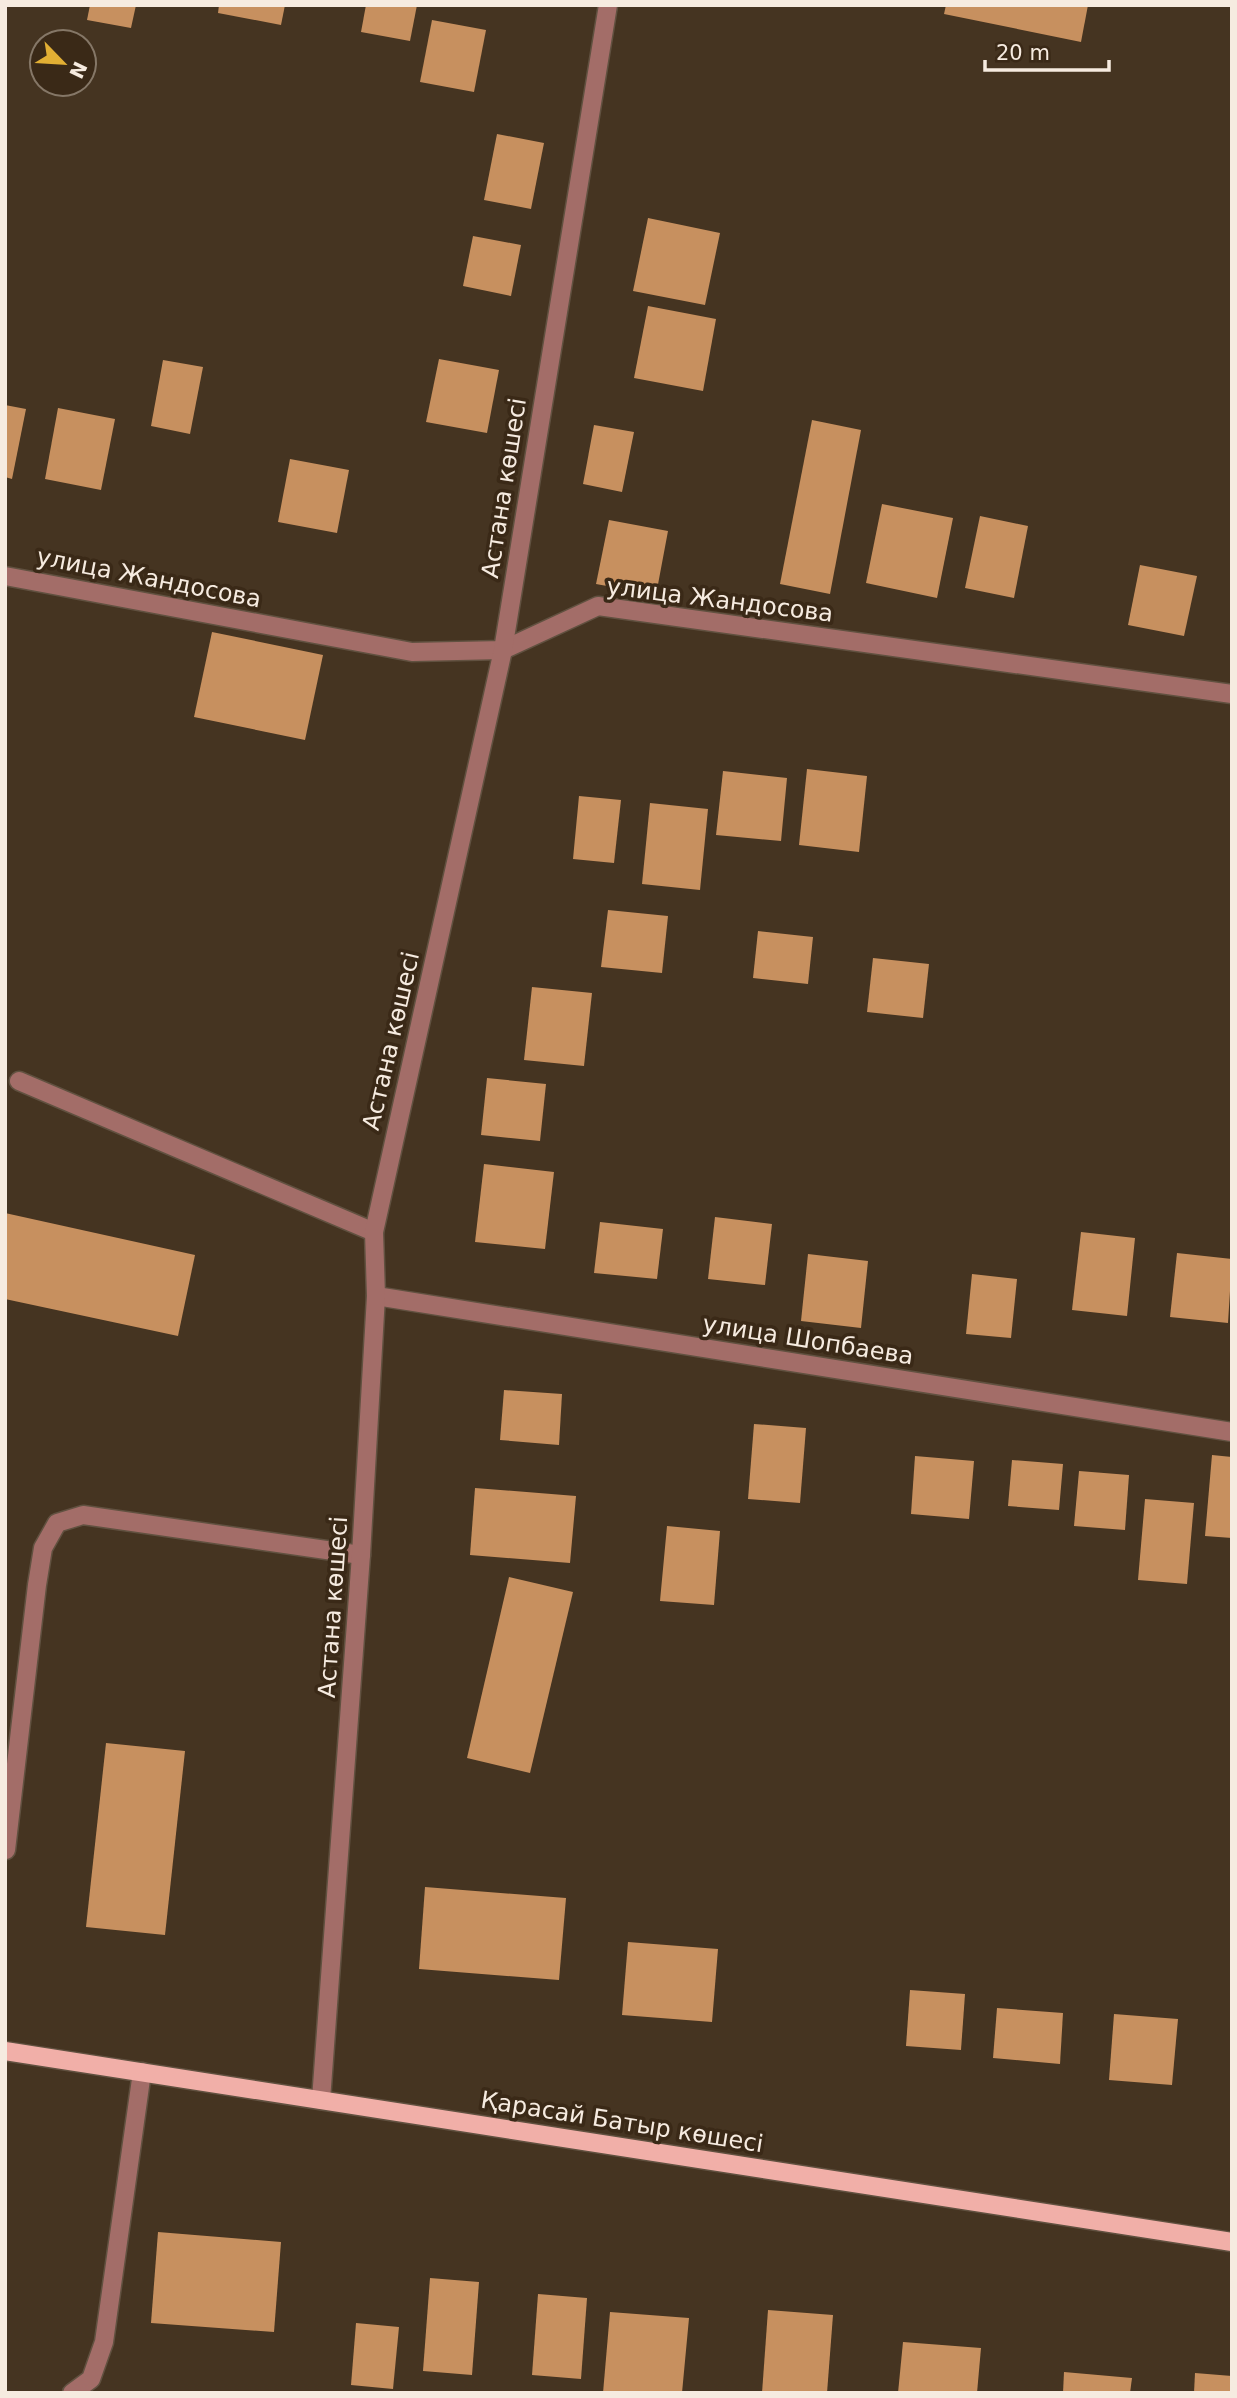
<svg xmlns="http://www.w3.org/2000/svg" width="1237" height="2398" font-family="'DejaVu Sans',sans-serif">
  <rect width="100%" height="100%" fill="#453421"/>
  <g fill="#c7905f">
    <path d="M90 5H136L131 28 87 20Z"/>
    <path d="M219 5H285L281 25 218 13Z"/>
    <path d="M366 5H417L410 41 361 32Z"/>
    <path d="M946 5H1088L1081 42 944 14Z"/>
    <path d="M432 20 486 30 474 92 420 82Z"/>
    <path d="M497 134 544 143 531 209 484 200Z"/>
    <path d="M648 218 720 233 705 305 633 291Z"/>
    <path d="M473 236 521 245 511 296 463 286Z"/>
    <path d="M648 306 716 319 703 391 634 378Z"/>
    <path d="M439 359 499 370 487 433 426 422Z"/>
    <path d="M163 360 203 367 190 434 151 426Z"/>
    <path d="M5 405 26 409 12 479 5 477Z"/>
    <path d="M58 408 115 419 101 490 45 479Z"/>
    <path d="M812 420 861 430 830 594 780 584Z"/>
    <path d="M594 425 634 432 622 492 583 484Z"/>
    <path d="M290 459 349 470 337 533 278 522Z"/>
    <path d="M882 504 953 518 937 598 866 583Z"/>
    <path d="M980 516 1028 526 1014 598 965 588Z"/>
    <path d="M609 520 668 531 656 595 596 584Z"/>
    <path d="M1140 565 1197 576 1184 636 1128 625Z"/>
    <path d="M212 632 323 655 305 740 194 717Z"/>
    <path d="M807 769 867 776 859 852 799 845Z"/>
    <path d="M723 771 787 778 781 841 716 835Z"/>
    <path d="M579 796 621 800 614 863 573 859Z"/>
    <path d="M650 803 708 809 700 890 642 884Z"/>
    <path d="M608 910 668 916 662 973 601 967Z"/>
    <path d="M758 931 813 937 808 984 753 978Z"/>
    <path d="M873 958 929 964 923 1018 867 1012Z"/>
    <path d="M532 987 592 993 584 1066 524 1060Z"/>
    <path d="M487 1078 546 1084 540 1141 481 1135Z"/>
    <path d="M484 1164 554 1172 545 1249 475 1242Z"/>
    <path d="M5 1213 195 1255 178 1336 5 1299Z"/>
    <path d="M715 1217 772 1224 765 1285 708 1279Z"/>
    <path d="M600 1222 663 1229 657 1279 594 1273Z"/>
    <path d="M1081 1232 1135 1238 1127 1316 1072 1310Z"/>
    <path d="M1177 1253 1232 1259 1228 1323 1170 1317Z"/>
    <path d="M808 1254 868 1261 861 1328 801 1321Z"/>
    <path d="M972 1274 1017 1279 1011 1338 966 1334Z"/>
    <path d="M504 1390 562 1394 559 1445 500 1440Z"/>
    <path d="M754 1424 806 1428 800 1503 748 1499Z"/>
    <path d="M1212 1455 1232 1457V1538L1205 1536Z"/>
    <path d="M915 1456 974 1461 969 1519 911 1514Z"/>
    <path d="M1012 1460 1063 1464 1059 1510 1008 1506Z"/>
    <path d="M1079 1471 1129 1475 1125 1530 1074 1526Z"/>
    <path d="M475 1488 576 1496 570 1563 470 1555Z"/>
    <path d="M1145 1499 1194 1503 1187 1584 1138 1580Z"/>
    <path d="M667 1526 720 1531 714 1605 660 1601Z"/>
    <path d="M509 1577 573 1592 530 1773 467 1758Z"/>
    <path d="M106 1743 185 1751 165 1935 86 1927Z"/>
    <path d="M425 1887 566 1898 559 1980 419 1969Z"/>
    <path d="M628 1942 718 1949 712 2022 622 2015Z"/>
    <path d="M910 1990 965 1994 961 2050 906 2046Z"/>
    <path d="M997 2008 1063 2013 1060 2064 993 2058Z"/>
    <path d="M1114 2014 1178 2019 1172 2085 1109 2080Z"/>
    <path d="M158 2232 281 2242 274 2332 151 2323Z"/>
    <path d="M430 2278 479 2282 472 2375 423 2371Z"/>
    <path d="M538 2294 587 2298 581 2379 532 2375Z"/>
    <path d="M768 2310 833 2315 827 2393H762Z"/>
    <path d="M610 2312 689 2318 682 2393H603Z"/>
    <path d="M356 2323 399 2327 393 2389 351 2385Z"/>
    <path d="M903 2342 981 2348 977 2393H898Z"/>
    <path d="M1064 2372 1132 2378 1130 2393H1063Z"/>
    <path d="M1195 2373 1232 2376V2393H1194Z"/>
  </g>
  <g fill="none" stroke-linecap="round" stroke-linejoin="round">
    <defs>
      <g id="minor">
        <path d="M5 576 412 652 503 650 598 606 1232 694"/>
        <path d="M19 1081 374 1232"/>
        <path d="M376 1296 1232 1432"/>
        <path d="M6 1850 37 1585 43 1548 57 1523 83 1515 361 1555"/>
        <path d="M321 2100 361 1555 376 1296 374 1232 503 650 608 5"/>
        <path d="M72 2393 91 2379 104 2342 142 2072"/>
      </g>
      <path id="major" d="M5 2051 1232 2242"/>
    </defs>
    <use href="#minor" stroke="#615140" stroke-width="21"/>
    <use href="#major" stroke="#615140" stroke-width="21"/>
    <use href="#minor" stroke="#a36d68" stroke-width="18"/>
    <use href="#major" stroke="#f1afa8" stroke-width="18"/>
  </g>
  <g text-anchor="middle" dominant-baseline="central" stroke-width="7" stroke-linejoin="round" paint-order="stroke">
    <g font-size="24" fill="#f6ebe0" stroke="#3a2917">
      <text transform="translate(504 488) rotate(-81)">Астана көшесі</text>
      <text transform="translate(149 578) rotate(11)">улица Жандосова</text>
      <text transform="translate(720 600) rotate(7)">улица Жандосова</text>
      <text transform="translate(391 1041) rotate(-77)">Астана көшесі</text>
      <text transform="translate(808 1340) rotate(9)">улица Шопбаева</text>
      <text transform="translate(333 1607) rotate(-86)">Астана көшесі</text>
      <text transform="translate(622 2122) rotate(9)">Қарасай Батыр көшесі</text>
    </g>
  </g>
  <rect width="1237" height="2398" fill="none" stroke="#f6ebe0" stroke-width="14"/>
  <g transform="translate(63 63) rotate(115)"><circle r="33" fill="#3a2917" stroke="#857767" stroke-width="2"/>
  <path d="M0-5L12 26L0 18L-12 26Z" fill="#e2af34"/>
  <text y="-10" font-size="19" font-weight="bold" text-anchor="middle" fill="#f6ebe0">N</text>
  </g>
  <path d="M985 60v10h124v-10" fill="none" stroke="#f6ebe0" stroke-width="3.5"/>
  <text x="996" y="60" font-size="21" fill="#f6ebe0" stroke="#3a2917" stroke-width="5" paint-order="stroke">20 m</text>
</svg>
